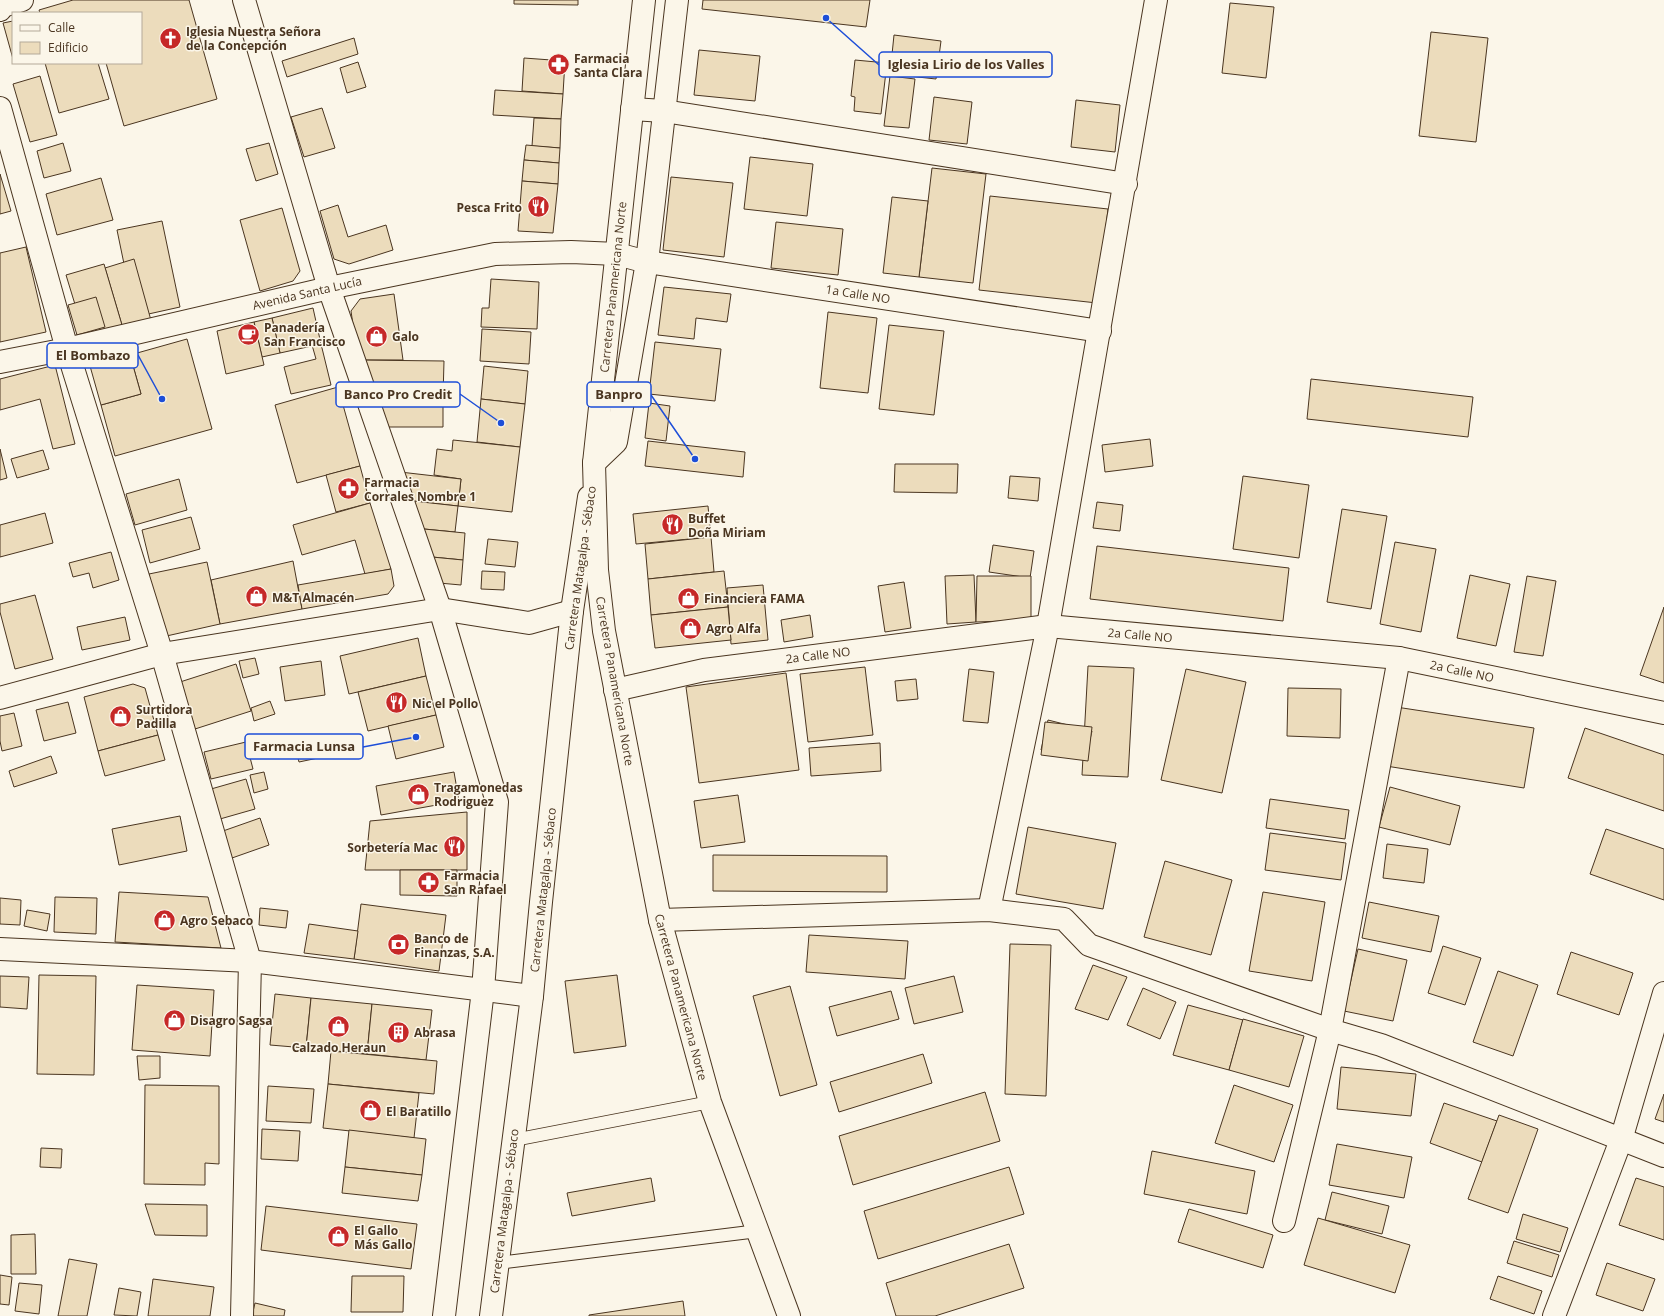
<svg xmlns="http://www.w3.org/2000/svg" width="1664" height="1316" font-family="'Open Sans',sans-serif">
  <rect width="100%" height="100%" fill="#fbf6e9"/>
  <g fill="#ecdcbc" stroke="#4a3520">
    <path d="M73 0H189L217 99 124 126 106 63H141V13H40L39 10Z"/>
    <path d="M514 0H578V5L514 4Z"/>
    <path d="M703 0H870L866 27 702 9Z"/>
    <path d="M1230 3 1274 7 1266 78 1222 73Z"/>
    <path d="M13 21V59L3 23Z"/>
    <path d="M1431 32 1488 38 1476 142 1419 136Z"/>
    <path d="M894 35 941 41 936 79 890 74Z"/>
    <path d="M354 38 358 54 287 77 282 61Z"/>
    <path d="M699 50 760 56 755 101 694 95Z"/>
    <path d="M524 58 565 61 563 94 522 91Z"/>
    <path d="M855 60 887 63 881 114 854 111 855 97 851 96Z"/>
    <path d="M358 62 366 87 347 93 340 68Z"/>
    <path d="M45 63H98L109 99 59 113Z"/>
    <path d="M40 76 57 135 30 142 13 84Z"/>
    <path d="M890 76 915 79 909 128 884 126Z"/>
    <path d="M495 90 563 94 561 119 493 115Z"/>
    <path d="M934 97 972 102 967 144 929 140Z"/>
    <path d="M1076 100 1120 105 1115 152 1071 147Z"/>
    <path d="M322 108 335 148 304 157 291 117Z"/>
    <path d="M534 118 561 119 560 148 532 146Z"/>
    <path d="M63 143 71 171 44 178 37 151Z"/>
    <path d="M269 143 278 174 256 181 246 149Z"/>
    <path d="M526 145 560 148 559 163 524 160Z"/>
    <path d="M750 157 813 164 807 216 744 209Z"/>
    <path d="M524 160 559 163 558 184 522 181Z"/>
    <path d="M932 168 986 174 973 283 919 277Z"/>
    <path d="M0 174 11 211 0 214Z"/>
    <path d="M671 177 733 183 724 257 663 250Z"/>
    <path d="M101 178 113 220 57 235 46 194Z"/>
    <path d="M522 181 558 184 553 233 518 231Z"/>
    <path d="M990 196 1108 209 1097 303 979 290Z"/>
    <path d="M892 197 928 201 919 277 883 273Z"/>
    <path d="M338 205 348 237 386 225 393 250 349 264 334 259 320 211Z"/>
    <path d="M282 208 300 271 293 281 260 291 240 220Z"/>
    <path d="M162 221 180 307 135 317 117 230Z"/>
    <path d="M776 222 843 229 838 275 771 268Z"/>
    <path d="M26 247 46 332 0 342V253Z"/>
    <path d="M134 259 152 324 124 332 105 268Z"/>
    <path d="M104 264 122 325 94 333 91 321 81 324 66 275Z"/>
    <path d="M491 279 539 282 537 329 481 327 482 308H489Z"/>
    <path d="M664 287 731 294 727 322 696 318 694 339 658 335Z"/>
    <path d="M394 294 403 360H358L351 311 360 299Z"/>
    <path d="M96 297 105 327 77 335 68 305Z"/>
    <path d="M313 308 321 344 280 353 272 318Z"/>
    <path d="M828 312 877 318 868 393 820 388Z"/>
    <path d="M272 318 280 353 262 357 254 322Z"/>
    <path d="M254 322 264 365 226 374 217 331Z"/>
    <path d="M889 325 944 331 934 415 879 409Z"/>
    <path d="M482 329 531 332 529 364 480 361Z"/>
    <path d="M187 339 212 429 115 456 101 405 141 394 130 355Z"/>
    <path d="M655 342 721 349 715 401 649 394Z"/>
    <path d="M321 344 331 385 291 394 284 367 316 359 312 345Z"/>
    <path d="M130 355 141 394 101 405 90 366Z"/>
    <path d="M358 360 444 361 443 397 378 395Z"/>
    <path d="M55 365 75 444 53 449 40 399 0 410V379Z"/>
    <path d="M484 366 528 371 525 404 481 399Z"/>
    <path d="M1311 379 1473 397 1468 437 1307 419Z"/>
    <path d="M338 387 360 466 297 483 275 405Z"/>
    <path d="M378 395 443 397V427H388Z"/>
    <path d="M481 399 525 404 520 447 477 442Z"/>
    <path d="M649 403 670 406 666 441 645 438Z"/>
    <path d="M1150 439 1153 466 1105 472 1102 445Z"/>
    <path d="M453 440 520 447 512 512 458 506 461 479 434 475 437 449 452 451Z"/>
    <path d="M648 441 745 452 743 477 645 466Z"/>
    <path d="M0 449 7 478 0 480Z"/>
    <path d="M43 450 49 469 17 478 11 459Z"/>
    <path d="M895 464H958L957 493 894 492Z"/>
    <path d="M360 466 370 503 336 512 326 475Z"/>
    <path d="M400 472 461 479 458 506 413 501Z"/>
    <path d="M1010 476 1040 478 1038 501 1008 498Z"/>
    <path d="M1243 476 1309 485 1299 558 1233 549Z"/>
    <path d="M179 479 187 510 135 525 126 494Z"/>
    <path d="M413 501 458 506 455 532 424 529Z"/>
    <path d="M1097 502 1123 505 1120 531 1093 528Z"/>
    <path d="M370 503 391 569 365 574 355 540 302 555 293 525Z"/>
    <path d="M708 506 711 537 636 544 633 514Z"/>
    <path d="M1342 509 1387 516 1371 609 1327 602Z"/>
    <path d="M45 513 53 543 0 557V525Z"/>
    <path d="M191 517 200 549 150 563 142 530Z"/>
    <path d="M424 529 465 533 463 560 432 557Z"/>
    <path d="M711 537 714 572 648 579 645 544Z"/>
    <path d="M488 539 518 542 515 567 485 564Z"/>
    <path d="M1395 542 1436 549 1421 632 1380 624Z"/>
    <path d="M993 545 1034 551 1030 578 989 572Z"/>
    <path d="M1097 546 1289 568 1283 621 1090 599Z"/>
    <path d="M111 552 119 580 93 588 89 573 73 577 69 563Z"/>
    <path d="M432 557 463 560 461 585 439 583Z"/>
    <path d="M293 561 302 609 220 624 211 580Z"/>
    <path d="M207 562 220 624 162 637 149 574Z"/>
    <path d="M391 569 394 586 388 594 302 609 298 585Z"/>
    <path d="M482 571 505 572 504 590 481 589Z"/>
    <path d="M724 571 728 607 651 615 648 579Z"/>
    <path d="M974 575 976 622 947 624 945 576Z"/>
    <path d="M1470 575 1510 584 1496 646 1457 638Z"/>
    <path d="M977 576H1031V620L976 622Z"/>
    <path d="M1527 576 1556 581 1543 656 1514 652Z"/>
    <path d="M904 582 911 628 885 632 878 586Z"/>
    <path d="M763 585 768 640 731 644 727 588Z"/>
    <path d="M35 595 53 659 15 669 0 612V604Z"/>
    <path d="M728 607 731 640 655 648 651 615Z"/>
    <path d="M1664 607V683L1640 675Z"/>
    <path d="M810 615 813 637 784 642 781 620Z"/>
    <path d="M125 617 130 640 82 650 77 627Z"/>
    <path d="M418 638 426 676 349 694 340 656Z"/>
    <path d="M255 658 259 674 243 678 239 661Z"/>
    <path d="M321 661 325 695 285 701 280 667Z"/>
    <path d="M236 664 251 711 195 729 180 682Z"/>
    <path d="M1088 666 1134 668 1128 777 1082 775Z"/>
    <path d="M865 667 873 735 808 742 800 674Z"/>
    <path d="M969 669 994 672 988 723 963 721Z"/>
    <path d="M1186 669 1246 682 1222 793 1161 780Z"/>
    <path d="M786 673 799 770 699 783 686 687Z"/>
    <path d="M426 676 436 715 368 731 358 692Z"/>
    <path d="M916 679 918 699 897 701 895 681Z"/>
    <path d="M133 684 145 688 158 735 98 751 84 697Z"/>
    <path d="M1288 688 1341 689 1340 738 1287 736Z"/>
    <path d="M270 701 275 714 254 721 251 708Z"/>
    <path d="M68 702 76 733 44 741 36 710Z"/>
    <path d="M1396 707 1534 728 1524 788 1386 766Z"/>
    <path d="M14 713 22 746 2 751 0 741V716Z"/>
    <path d="M436 715 444 747 396 759 388 726Z"/>
    <path d="M1048 720 1092 731 1085 760 1041 750Z"/>
    <path d="M1045 722 1092 727 1088 761 1041 755Z"/>
    <path d="M1585 728 1664 755V811L1568 778Z"/>
    <path d="M158 735 165 760 105 776 98 751Z"/>
    <path d="M313 735 318 758 299 762 293 740Z"/>
    <path d="M246 742 253 769 211 779 204 752Z"/>
    <path d="M880 743 881 771 811 776 809 748Z"/>
    <path d="M51 756 57 773 14 787 9 771Z"/>
    <path d="M264 772 268 789 254 793 250 775Z"/>
    <path d="M454 772 459 801 381 815 376 786Z"/>
    <path d="M246 779 255 809 220 819 211 789Z"/>
    <path d="M1390 787 1460 806 1450 845 1379 827Z"/>
    <path d="M738 795 745 842 701 848 694 801Z"/>
    <path d="M1270 799 1349 810 1345 839 1266 828Z"/>
    <path d="M467 812V870H365L370 821Z"/>
    <path d="M180 816 187 851 119 865 112 829Z"/>
    <path d="M260 818 269 845 232 858 223 831Z"/>
    <path d="M1028 827 1116 843 1103 909 1016 894Z"/>
    <path d="M1606 829 1664 849V900L1590 874Z"/>
    <path d="M1270 833 1346 843 1341 880 1265 870Z"/>
    <path d="M1387 844 1428 849 1424 883 1383 878Z"/>
    <path d="M713 855 887 856V892L713 891Z"/>
    <path d="M1165 861 1232 880 1211 955 1144 937Z"/>
    <path d="M400 870H457V896L400 895Z"/>
    <path d="M119 892 208 897 221 948 115 942Z"/>
    <path d="M1263 892 1325 902 1312 981 1249 971Z"/>
    <path d="M55 897 97 898 96 934 54 932Z"/>
    <path d="M0 898 21 900 20 925 0 924Z"/>
    <path d="M1369 902 1439 916 1431 952 1362 938Z"/>
    <path d="M361 904 446 915 439 971 354 959Z"/>
    <path d="M260 908 288 911 286 928 259 925Z"/>
    <path d="M27 910 50 914 47 931 24 926Z"/>
    <path d="M309 924 358 931 354 959 304 953Z"/>
    <path d="M809 935 908 941 905 979 806 972Z"/>
    <path d="M1010 944 1051 945 1046 1096 1005 1094Z"/>
    <path d="M1443 946 1481 958 1465 1005 1428 993Z"/>
    <path d="M1358 949 1407 960 1393 1021 1344 1011Z"/>
    <path d="M1571 952 1633 973 1619 1015 1557 994Z"/>
    <path d="M1093 965 1127 977 1108 1020 1075 1009Z"/>
    <path d="M1498 971 1538 985 1513 1056 1473 1042Z"/>
    <path d="M39 975 96 976 94 1075 37 1074Z"/>
    <path d="M617 975 626 1046 574 1053 565 981Z"/>
    <path d="M0 976 29 977 27 1009 0 1007Z"/>
    <path d="M954 976 963 1012 914 1024 905 988Z"/>
    <path d="M137 985 214 990 210 1056 132 1050Z"/>
    <path d="M790 986 817 1085 780 1096 753 996Z"/>
    <path d="M1143 988 1176 1002 1160 1039 1127 1025Z"/>
    <path d="M891 991 899 1019 837 1036 829 1007Z"/>
    <path d="M275 994 311 998 306 1048 270 1045Z"/>
    <path d="M311 998 372 1004 367 1054 306 1048Z"/>
    <path d="M372 1004 432 1010 426 1060 367 1054Z"/>
    <path d="M1188 1005 1243 1020 1229 1070 1173 1055Z"/>
    <path d="M1243 1019 1304 1036 1289 1087 1229 1070Z"/>
    <path d="M331 1051 437 1061 434 1094 328 1084Z"/>
    <path d="M923 1054 932 1083 839 1112 830 1082Z"/>
    <path d="M137 1056H160V1078L139 1080Z"/>
    <path d="M1341 1067 1416 1074 1411 1116 1337 1109Z"/>
    <path d="M328 1084 419 1093 414 1138 323 1128Z"/>
    <path d="M145 1085 219 1086V1164L205 1163V1185L144 1184Z"/>
    <path d="M1234 1085 1293 1105 1274 1162 1215 1143Z"/>
    <path d="M268 1086 314 1089 311 1123 266 1121Z"/>
    <path d="M985 1092 1000 1141 853 1185 839 1136Z"/>
    <path d="M1664 1094V1122L1655 1119Z"/>
    <path d="M1444 1103 1497 1121 1482 1162 1430 1143Z"/>
    <path d="M1499 1115 1538 1129 1508 1213 1468 1199Z"/>
    <path d="M262 1129 300 1131 298 1161 261 1159Z"/>
    <path d="M349 1130 426 1139 422 1175 345 1167Z"/>
    <path d="M1337 1144 1412 1157 1404 1198 1329 1185Z"/>
    <path d="M41 1148 62 1149 61 1168 40 1167Z"/>
    <path d="M1152 1151 1255 1171 1247 1214 1144 1194Z"/>
    <path d="M345 1167 422 1175 418 1201 342 1193Z"/>
    <path d="M1009 1167 1024 1214 878 1259 864 1211Z"/>
    <path d="M651 1178 655 1201 572 1216 567 1193Z"/>
    <path d="M1636 1178 1664 1187V1240L1619 1225Z"/>
    <path d="M1332 1192 1389 1206 1382 1234 1325 1220Z"/>
    <path d="M145 1204 207 1205V1236L155 1235Z"/>
    <path d="M266 1206 417 1224 411 1269 261 1250Z"/>
    <path d="M1189 1209 1273 1235 1263 1268 1178 1242Z"/>
    <path d="M1523 1214 1568 1228 1560 1252 1516 1239Z"/>
    <path d="M1318 1218 1410 1245 1395 1293 1304 1265Z"/>
    <path d="M35 1234 36 1274H11V1235Z"/>
    <path d="M1514 1241 1559 1255 1552 1277 1507 1263Z"/>
    <path d="M1009 1244 1024 1288 935 1316H896L886 1283Z"/>
    <path d="M69 1259 97 1264 87 1316H58Z"/>
    <path d="M1607 1263 1655 1279 1643 1311 1596 1295Z"/>
    <path d="M0 1275 12 1277 9 1305 0 1304Z"/>
    <path d="M352 1276H404L403 1312H351Z"/>
    <path d="M1498 1276 1542 1291 1534 1314 1490 1299Z"/>
    <path d="M153 1279 214 1287 210 1316H148Z"/>
    <path d="M19 1283 42 1285 39 1314 15 1311Z"/>
    <path d="M119 1288 141 1292 137 1316 114 1315Z"/>
    <path d="M683 1301 685 1316H589V1315Z"/>
    <path d="M255 1303 285 1310 284 1316H252Z"/>
  </g>
  <g fill="none" stroke-linecap="round" stroke-linejoin="round">
    <defs>
      <g id="service">
        <path d="M514 1140 710 1102"/>
        <path d="M498 1263 758 1231"/>
      </g>
      <g id="minor">
        <path d="M244 0 329 288 440 609 497 802 483 990 444 1316"/>
        <path d="M0 10 3 6 22 0"/>
        <path d="M0 108 67 349 162 654 250 961 242 1316"/>
        <path d="M632 109 664 111 1126 184"/>
        <path d="M0 362 67 349 329 288 495 254 571 252 617 254 647 262 1100 331"/>
        <path d="M594 463 616 442 647 262 677 0"/>
        <path d="M615 690 704 670 1048 626 1399 658 1664 713"/>
        <path d="M0 698 162 654 440 609 529 623 572 611"/>
        <path d="M989 910 1048 626 1156 0"/>
        <path d="M660 920 989 910 1064 919 1089 945 1330 1030 1381 1045 1664 1156"/>
        <path d="M0 949 250 961 532 996"/>
        <path d="M1284 1221 1330 1030 1399 658"/>
        <path d="M1554 1316 1621 1140 1664 993"/>
      </g>
      <path id="primary" d="M491 1316 532 996 541 902 572 611 589 497"/>
      <path id="trunk" d="M644 0 594 463 597 570 604 631 660 920 710 1102 789 1316"/>
    </defs>
    <use href="#service" stroke="#4a3520" stroke-width="14"/>
    <use href="#minor" stroke="#4a3520" stroke-width="24"/>
    <use href="#primary" stroke="#4a3520" stroke-width="24"/>
    <use href="#trunk" stroke="#4a3520" stroke-width="24"/>
    <use href="#service" stroke="#fbf6e9" stroke-width="12"/>
    <use href="#minor" stroke="#fbf6e9" stroke-width="22"/>
    <use href="#primary" stroke="#fbf6e9" stroke-width="22"/>
    <use href="#trunk" stroke="#fbf6e9" stroke-width="22"/>
  </g>
  <defs>
    <symbol id="church-disc" viewBox="-11 -11 22 22"><circle r="9.5" fill="#c62828" stroke="#fbf6e9"/><path d="M-1.2-6h2.4v3.5h3.3v2.4h-3.3V6h-2.4V-.1h-3.3v-2.4h3.3Z" fill="#fff"/></symbol>
    <symbol id="pharmacy-disc" viewBox="-11 -11 22 22"><circle r="9.5" fill="#c62828" stroke="#fbf6e9"/><path d="M-2-6h4v4h4v4h-4v4h-4v-4h-4v-4h4Z" fill="#fff"/></symbol>
    <symbol id="restaurant-disc" viewBox="-11 -11 22 22"><circle r="9.5" fill="#c62828" stroke="#fbf6e9"/><path d="M-5-6h1v4h1v-4h1v4h1v-4h1v5L-1.5 .5V6h-2V.5L-5-1ZM5-6V6H3V1.5H1.5Q1.5-4 5-6Z" fill="#fff"/></symbol>
    <symbol id="cafe-disc" viewBox="-11 -11 22 22"><circle r="9.5" fill="#c62828" stroke="#fbf6e9"/><path d="M-5.5-4.5H6V0H3Q3 3.5 0 3.5H-2.5Q-5.5 3.5-5.5 0ZM3-3.2v2h1.7v-2ZM-6 4.5H4V6H-6Z" fill="#fff"/></symbol>
    <symbol id="shop-disc" viewBox="-11 -11 22 22"><circle r="9.5" fill="#c62828" stroke="#fbf6e9"/><path d="M-5-2.5h2.3a2.7 3.5 0 0 1 5.4 0H5L5.5 6h-11ZM-1.5-2.5h3a1.5 2.3 0 0 0-3 0Z" fill="#fff"/></symbol>
    <symbol id="bank-disc" viewBox="-11 -11 22 22"><circle r="9.5" fill="#c62828" stroke="#fbf6e9"/><path d="M-6-4H6V4H-6ZM0-2.3a2.3 2.3 0 1 0 0 4.6a2.3 2.3 0 1 0 0-4.6Z" fill="#fff"/></symbol>
    <symbol id="building-disc" viewBox="-11 -11 22 22"><circle r="9.5" fill="#c62828" stroke="#fbf6e9"/><path d="M-4-6H4V6H1V3H-1V6H-4ZM-2.5-4.3h1.7v1.8h-1.7ZM.8-4.3h1.7v1.8H.8ZM-2.5-1h1.7V.8h-1.7ZM.8-1h1.7V.8H.8Z" fill="#fff"/></symbol>
  </defs>
  <g fill-rule="evenodd">
    <use href="#church-disc" x="158" y="26" width="25" height="25"/>
    <use href="#pharmacy-disc" x="546" y="52" width="25" height="25"/>
    <use href="#restaurant-disc" x="526" y="194" width="25" height="25"/>
    <use href="#cafe-disc" x="236" y="322" width="25" height="25"/>
    <use href="#shop-disc" x="364" y="324" width="25" height="25"/>
    <use href="#pharmacy-disc" x="336" y="476" width="25" height="25"/>
    <use href="#restaurant-disc" x="660" y="512" width="25" height="25"/>
    <use href="#shop-disc" x="244" y="584" width="25" height="25"/>
    <use href="#shop-disc" x="676" y="586" width="25" height="25"/>
    <use href="#shop-disc" x="678" y="616" width="25" height="25"/>
    <use href="#restaurant-disc" x="384" y="690" width="25" height="25"/>
    <use href="#shop-disc" x="108" y="704" width="25" height="25"/>
    <use href="#shop-disc" x="406" y="782" width="25" height="25"/>
    <use href="#restaurant-disc" x="442" y="834" width="25" height="25"/>
    <use href="#pharmacy-disc" x="416" y="870" width="25" height="25"/>
    <use href="#shop-disc" x="152" y="908" width="25" height="25"/>
    <use href="#bank-disc" x="386" y="932" width="25" height="25"/>
    <use href="#shop-disc" x="162" y="1008" width="25" height="25"/>
    <use href="#shop-disc" x="326" y="1014" width="25" height="25"/>
    <use href="#building-disc" x="386" y="1020" width="25" height="25"/>
    <use href="#shop-disc" x="358" y="1098" width="25" height="25"/>
    <use href="#shop-disc" x="326" y="1224" width="25" height="25"/>
  </g>
  <g text-anchor="middle" dominant-baseline="central" stroke-width="3" stroke-linejoin="round" paint-order="stroke">
    <g font-size="12" font-weight="bold" fill="#4a3520" stroke="#fbf6e9" text-anchor="start">
      <text x="186" y="31">Iglesia Nuestra Señora<tspan x="186" dy="14">de la Concepción</tspan></text>
      <text x="574" y="58">Farmacia<tspan x="574" dy="14">Santa Clara</tspan></text>
      <text x="522" y="207" text-anchor="end">Pesca Frito</text>
      <text x="264" y="327">Panadería<tspan x="264" dy="14">San Francisco</tspan></text>
      <text x="392" y="336">Galo</text>
      <text x="364" y="482">Farmacia<tspan x="364" dy="14">Corrales Nombre 1</tspan></text>
      <text x="688" y="518">Buffet<tspan x="688" dy="14">Doña Miriam</tspan></text>
      <text x="272" y="597">M&amp;T Almacén</text>
      <text x="704" y="598">Financiera FAMA</text>
      <text x="706" y="628">Agro Alfa</text>
      <text x="412" y="703">Nic el Pollo</text>
      <text x="136" y="709">Surtidora<tspan x="136" dy="14">Padilla</tspan></text>
      <text x="434" y="787">Tragamonedas<tspan x="434" dy="14">Rodriguez</tspan></text>
      <text x="438" y="847" text-anchor="end">Sorbetería Mac</text>
      <text x="444" y="875">Farmacia<tspan x="444" dy="14">San Rafael</tspan></text>
      <text x="180" y="920">Agro Sebaco</text>
      <text x="414" y="938">Banco de<tspan x="414" dy="14">Finanzas, S.A.</tspan></text>
      <text x="190" y="1020">Disagro Sagsa</text>
      <text x="414" y="1032">Abrasa</text>
      <text x="339" y="1047" text-anchor="middle">Calzado Heraun</text>
      <text x="386" y="1111">El Baratillo</text>
      <text x="354" y="1230">El Gallo<tspan x="354" dy="14">Más Gallo</tspan></text>
    </g>
    <g font-size="12" fill="#4a3520" stroke="#fbf6e9">
      <text transform="translate(613 287) rotate(-84)">Carretera Panamericana Norte</text>
      <text transform="translate(307 293) rotate(-13)">Avenida Santa Lucía</text>
      <text transform="translate(858 294) rotate(9)">1a Calle NO</text>
      <text transform="translate(580 568) rotate(-82)">Carretera Matagalpa - Sébaco</text>
      <text transform="translate(1140 635) rotate(5)">2a Calle NO</text>
      <text transform="translate(818 655) rotate(-7)">2a Calle NO</text>
      <text transform="translate(1462 671) rotate(12)">2a Calle NO</text>
      <text transform="translate(615 681) rotate(80)">Carretera Panamericana Norte</text>
      <text transform="translate(543 890) rotate(-84)">Carretera Matagalpa - Sébaco</text>
      <text transform="translate(681 997) rotate(75)">Carretera Panamericana Norte</text>
      <text transform="translate(504 1211) rotate(-83)">Carretera Matagalpa - Sébaco</text>
    </g>
  </g>
  <path fill="none" stroke="#1d4ed8" stroke-width="1.5" d="M826 18L879 65M162 399L138 355M501 423L460 394M695 459L651 395M416 737L363 747"/>
  <g fill="#1d4ed8" stroke="#fbf6e9" stroke-width="1.5">
    <circle cx="826" cy="18" r="4"/>
    <circle cx="162" cy="399" r="4"/>
    <circle cx="501" cy="423" r="4"/>
    <circle cx="695" cy="459" r="4"/>
    <circle cx="416" cy="737" r="4"/>
  </g>
  <g fill="#fbf6e9" stroke="#1d4ed8" stroke-width="1.5">
    <rect x="879" y="52" width="173" height="25" rx="4"/>
    <rect x="47" y="343" width="91" height="25" rx="4"/>
    <rect x="336" y="382" width="124" height="25" rx="4"/>
    <rect x="587" y="382" width="64" height="25" rx="4"/>
    <rect x="245" y="734" width="118" height="25" rx="4"/>
  </g>
  <g font-size="13" text-anchor="middle" font-weight="bold" fill="#4a3520">
    <text x="966" y="69">Iglesia Lirio de los Valles</text>
    <text x="93" y="360">El Bombazo</text>
    <text x="398" y="399">Banco Pro Credit</text>
    <text x="619" y="399">Banpro</text>
    <text x="304" y="751">Farmacia Lunsa</text>
  </g>
  <rect x="12" y="12" width="130" height="52" fill="#fbf6e9" stroke="#b4a999"/>
  <rect x="20" y="25" width="20" height="6" fill="#fbf6e9" stroke="#b4a999"/>
  <text x="48" y="32" font-size="12" fill="#4a3520">Calle</text>
  <rect x="20" y="42" width="20" height="12" fill="#ecdcbc" stroke="#b4a999"/>
  <text x="48" y="52" font-size="12" fill="#4a3520">Edificio</text>
</svg>
